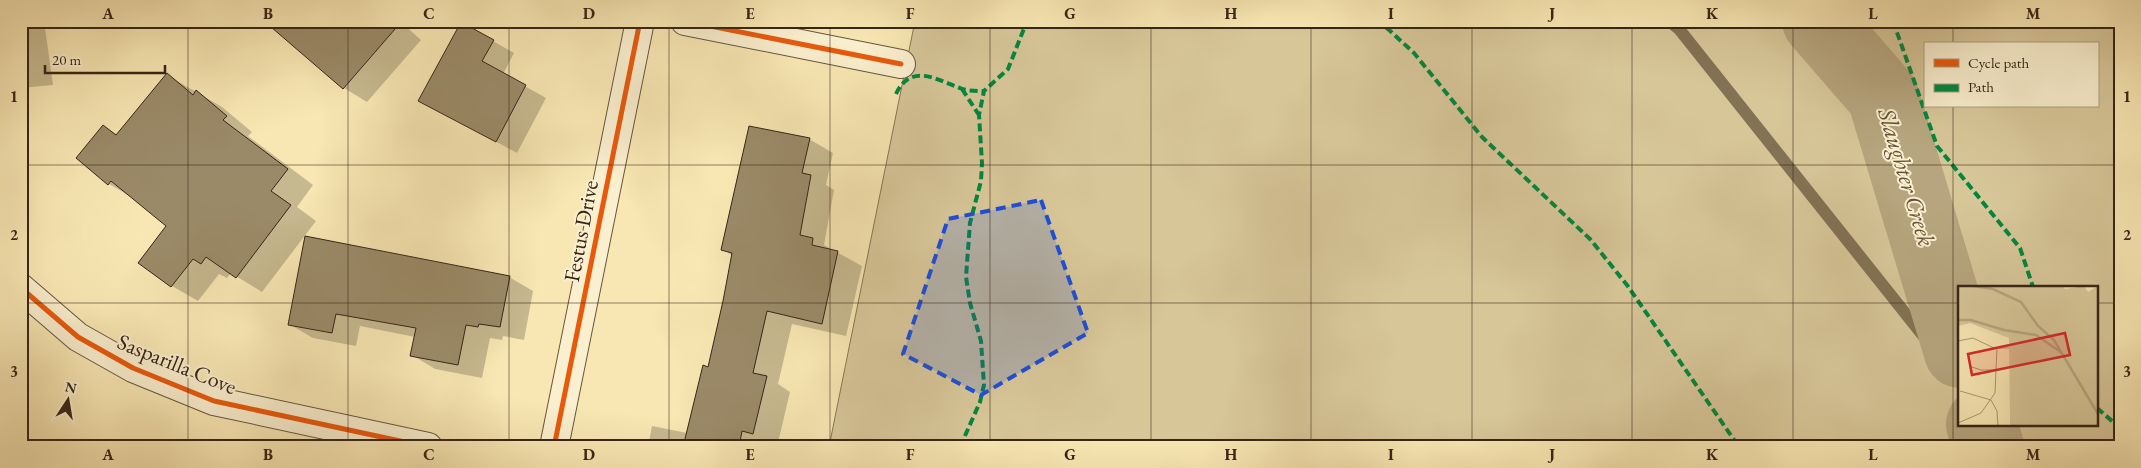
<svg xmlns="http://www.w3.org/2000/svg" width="2141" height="468" font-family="'EB Garamond',serif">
  <rect width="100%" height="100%" fill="#f8e7b3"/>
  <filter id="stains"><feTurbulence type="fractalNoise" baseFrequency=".004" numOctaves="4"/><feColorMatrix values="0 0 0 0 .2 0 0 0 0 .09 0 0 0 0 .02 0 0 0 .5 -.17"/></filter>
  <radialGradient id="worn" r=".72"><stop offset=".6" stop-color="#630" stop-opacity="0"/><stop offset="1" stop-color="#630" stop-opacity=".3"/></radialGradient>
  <path fill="#d7c698" stroke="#877657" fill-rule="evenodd" d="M915 21H2120V447H829ZM1925 44H2097V106H1925ZM1960 287H2097V424H1960Z"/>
  <g fill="#0003">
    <path d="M21 21H44L53 85 21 88Z"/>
    <path d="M400 21 421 40 367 102 344 88Z"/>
    <path d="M493 41 514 53 503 74 546 98 517 153 441 112Z"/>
    <path d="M167 75 222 107 252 132 248 136 313 185 297 207 316 221 262 292 231 273 227 278 219 274 198 301 172 286 140 262 168 226 135 199 109 184 104 127 118 135Z"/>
    <path d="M809 139 833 153 826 185 834 190 824 245 862 266 846 336 792 324 778 384 790 392 777 447 766 444 765 447H648L652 426 687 433 709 368 733 256 722 249Z"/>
    <path d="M306 238 509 277 533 291 524 340 503 336 502 340 490 338 482 378 435 369 412 355 415 337 360 326 356 346 313 338 289 324Z"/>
  </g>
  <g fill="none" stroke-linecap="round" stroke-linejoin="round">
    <path stroke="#837254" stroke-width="12" d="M1669 21 1679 29 1960 382"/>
    <g stroke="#b6a57e" stroke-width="72">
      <path d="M1818 21 1883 96 1960 352"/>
      <path d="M1982 424 1988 447"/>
    </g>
  </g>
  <g fill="#9b8a68" stroke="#372516">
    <path d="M264 21H402L343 89Z"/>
    <path d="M461 22 494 40 482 61 526 85 496 142 418 101Z"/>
    <path d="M167 73 193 95 196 90 227 116 223 120 288 169 271 191 291 205 236 278 206 257 201 264 193 259 171 287 138 263 166 226 111 181 108 185 76 158 103 125 116 135Z"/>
    <path d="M749 126 810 138 802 173 811 175 800 235 813 238 812 245 838 251 822 324 767 311 753 373 767 376 753 434 742 431 739 447H683L703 365 708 367 723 301 732 253 721 250Z"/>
    <path d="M305 236 510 276 500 327 479 324 478 327 466 325 458 365 410 356 416 328 336 314 332 333 288 325Z"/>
  </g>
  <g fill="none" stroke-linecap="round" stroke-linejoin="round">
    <defs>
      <g id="minor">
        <path d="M685 21 901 64"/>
        <path d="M21 288 78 337 133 368 214 401 428 447"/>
        <path d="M554 447 640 21"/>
      </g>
    </defs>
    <use href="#minor" stroke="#67563d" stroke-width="30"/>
    <use href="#minor" stroke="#faefce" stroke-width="28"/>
    <g stroke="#00873e" stroke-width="4" stroke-dasharray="8 4" stroke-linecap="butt">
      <path d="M1376 21 1388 29 1414 53 1482 137 1590 239 1627 285 1739 447"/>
      <path d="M1893 21 1937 146 2020 248 2033 287"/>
      <path d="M962 89 979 115"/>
      <path d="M896 94C911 62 937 80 960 88 967 91 976 91 984 91"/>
      <path d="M2097 408 2120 428"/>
      <path d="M960 447 980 402 984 385 981 341 970 303 966 277 970 223 981 181 982 163 979 115 984 91 1008 69 1027 21"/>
    </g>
    <defs>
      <g id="cycleway">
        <path d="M685 21 901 64"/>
        <path d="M21 288 78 337 133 368 214 401 428 447"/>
        <path d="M554 447 640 21"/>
      </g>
    </defs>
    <use href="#cycleway" stroke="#faefce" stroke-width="8"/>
    <use href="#cycleway" stroke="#e8590c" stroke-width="5"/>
  </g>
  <path fill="#1d4ed8" fill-opacity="0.2" stroke="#1d4ed8" stroke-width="4" stroke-dasharray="10 6" stroke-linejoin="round" d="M1041 200 1088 333 981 395 903 354 948 219Z"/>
  <path fill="none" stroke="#372516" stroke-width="1" stroke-opacity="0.55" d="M188 21V447M348 21V447M509 21V447M669 21V447M830 21V447M990 21V447M1151 21V447M1311 21V447M1472 21V447M1632 21V447M1793 21V447M1953 21V44M1953 106V447M21 165H2120M21 303H1960M2097 303H2120"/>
  <g text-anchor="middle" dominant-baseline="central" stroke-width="4" stroke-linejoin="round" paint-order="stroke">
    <g font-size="22" fill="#372516" stroke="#faefce">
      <text transform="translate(581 231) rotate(-79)">Festus Drive</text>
      <text transform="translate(177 364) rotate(22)">Sasparilla Cove</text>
    </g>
    <g font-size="24" font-style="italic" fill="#63523a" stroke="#faefce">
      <text transform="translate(1907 177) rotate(73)">Slaughter Creek</text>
    </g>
  </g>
  <g transform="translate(1958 286)">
    <rect width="140" height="140" fill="#f8e7b3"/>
    <path d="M0 0H105L107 3 126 0 130 6 140 0V140H52L51 52 12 37 0 40Z" fill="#d7c698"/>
    <path fill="none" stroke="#b6a57e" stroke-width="2.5" d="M16 0 35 3 63 16 80 40 96 54 140 128M0 34H13L46 44 78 49 104 67"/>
    <path fill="none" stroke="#ab9974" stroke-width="1" d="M0 55 15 52 36 62H51M11 80 23 84H39M2 105 33 114 39 125 40 140M0 137 23 127 37 107 39 62"/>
    <path fill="#d62828" fill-opacity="0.15" stroke="#d62828" stroke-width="2.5" d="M107 47 112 69 14 89 10 68Z"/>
    <rect width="140" height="140" fill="none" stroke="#372516" stroke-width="2.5"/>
  </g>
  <rect width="2141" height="468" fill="none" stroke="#f8e7b3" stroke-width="55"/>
  <rect x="1924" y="42" width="175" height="65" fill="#faefce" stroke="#ac9e84"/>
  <rect x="1934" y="59" width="25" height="8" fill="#e8590c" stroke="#ac9e84"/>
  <text x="1968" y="68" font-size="15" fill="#372516">Cycle path</text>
  <rect x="1934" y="84" width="25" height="8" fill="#00873e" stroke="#ac9e84"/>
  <text x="1968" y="92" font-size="15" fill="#372516">Path</text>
  <g transform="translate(68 400) rotate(12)" stroke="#faefce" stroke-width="4" paint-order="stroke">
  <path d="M0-4L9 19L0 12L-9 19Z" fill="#372516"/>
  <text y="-8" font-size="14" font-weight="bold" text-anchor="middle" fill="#372516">N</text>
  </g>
  <path d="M45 65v8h120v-8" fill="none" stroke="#372516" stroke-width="2.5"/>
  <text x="52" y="65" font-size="15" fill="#372516" stroke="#faefce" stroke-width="4" paint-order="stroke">20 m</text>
  <rect x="28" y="28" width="2086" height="412" fill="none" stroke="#372516" stroke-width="2"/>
  <g font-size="16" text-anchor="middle" font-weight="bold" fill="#372516">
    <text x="108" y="19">A</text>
    <text x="268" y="19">B</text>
    <text x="429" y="19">C</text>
    <text x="589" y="19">D</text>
    <text x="750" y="19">E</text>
    <text x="910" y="19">F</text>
    <text x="1070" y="19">G</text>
    <text x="1231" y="19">H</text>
    <text x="1391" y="19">I</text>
    <text x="1552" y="19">J</text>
    <text x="1712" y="19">K</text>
    <text x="1873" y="19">L</text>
    <text x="2033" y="19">M</text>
    <text x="14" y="102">1</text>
    <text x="2127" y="102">1</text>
    <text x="14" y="240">2</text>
    <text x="2127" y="240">2</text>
    <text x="14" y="377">3</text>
    <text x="2127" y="377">3</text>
    <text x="108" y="460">A</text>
    <text x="268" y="460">B</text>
    <text x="429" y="460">C</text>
    <text x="589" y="460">D</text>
    <text x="750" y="460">E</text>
    <text x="910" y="460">F</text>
    <text x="1070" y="460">G</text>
    <text x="1231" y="460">H</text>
    <text x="1391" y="460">I</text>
    <text x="1552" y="460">J</text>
    <text x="1712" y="460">K</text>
    <text x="1873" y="460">L</text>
    <text x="2033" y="460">M</text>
  </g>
  <rect width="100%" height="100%" filter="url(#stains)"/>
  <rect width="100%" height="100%" fill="url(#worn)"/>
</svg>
